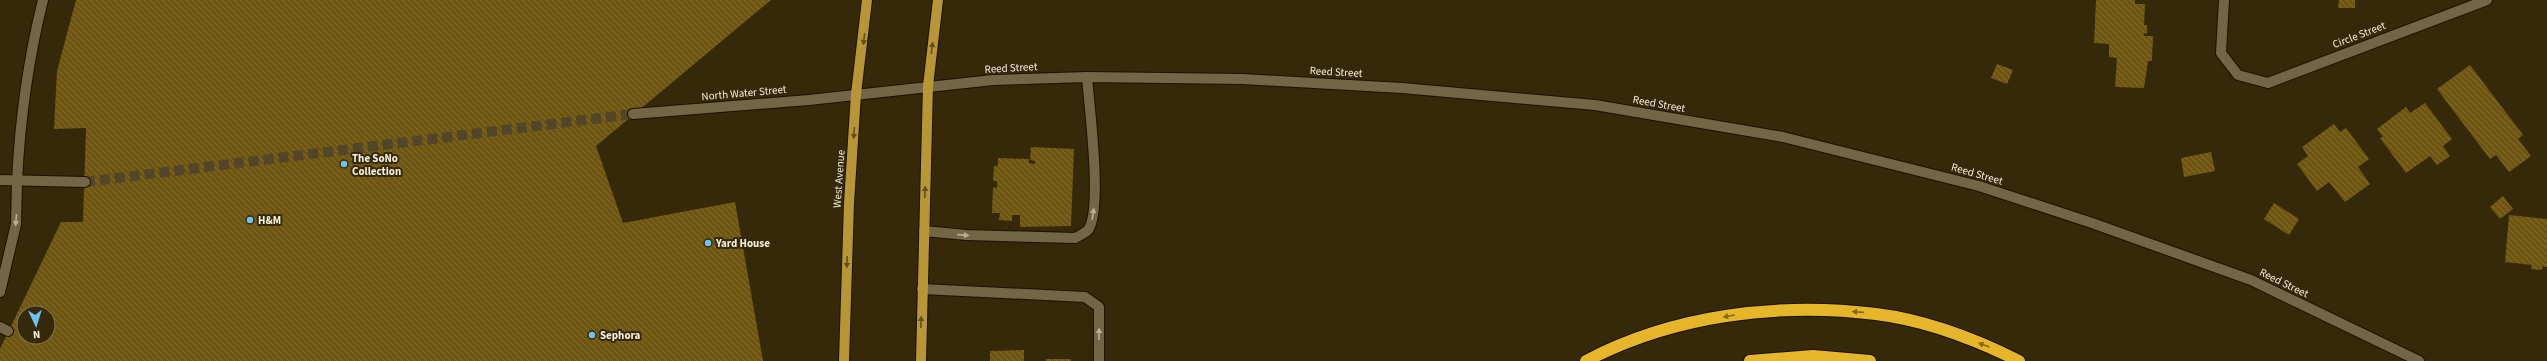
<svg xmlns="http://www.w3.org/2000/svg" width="2547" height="361" font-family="'Source Sans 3',sans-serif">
  <defs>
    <pattern id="building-back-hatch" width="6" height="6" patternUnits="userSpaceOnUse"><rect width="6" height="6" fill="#6e5510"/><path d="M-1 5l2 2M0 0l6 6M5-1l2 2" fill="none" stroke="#836e32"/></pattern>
  </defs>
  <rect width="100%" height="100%" fill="#35290a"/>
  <g fill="url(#building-back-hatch)" fill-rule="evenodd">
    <path d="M76 0H771L596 146 623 223 735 202 763 361H0V349L61 222H83L86 128 54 129 57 71ZM24 313H48V337H24Z"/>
    <path d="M2096 0H2135V4H2145L2144 25H2147V34L2144 33V36H2153L2152 61H2148L2144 88 2115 87 2117 58 2109 57V44L2094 43Z"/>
    <path d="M2339 0H2355V8H2338Z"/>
    <path d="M1997 64 2013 70 2007 84 1991 78Z"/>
    <path d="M2470 65 2523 135 2518 139 2531 156 2509 172 2496 155 2490 159 2437 89Z"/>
    <path d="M2425 103 2452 139 2443 146 2450 156 2437 165 2430 156 2406 173 2380 138 2383 137 2377 129 2406 107 2410 113Z"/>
    <path d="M2334 124 2340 132 2346 128 2369 159 2358 167 2370 184 2345 202 2329 182 2317 191 2297 164 2308 156 2302 147Z"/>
    <path d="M1031 147 1074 149 1071 226 1020 227V215H1012V221L999 220 1000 213H992L993 187 997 188V181H993L994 166H998V158L1029 159V163L1035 164V161L1030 160Z"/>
    <path d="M2211 152 2215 171 2184 177 2181 158Z"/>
    <path d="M2503 196 2513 209 2500 219 2490 207Z"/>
    <path d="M2274 203 2299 219 2289 235 2264 219Z"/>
    <path d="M2509 215 2547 219V267L2543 266 2542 270 2531 269 2532 265 2505 262Z"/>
    <path d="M1024 350V361H990V351Z"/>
    <rect x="1046" y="359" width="25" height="2"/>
  </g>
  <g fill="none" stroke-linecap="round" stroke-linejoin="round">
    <path stroke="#52462a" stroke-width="10" stroke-dasharray="10 5" stroke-linecap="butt" d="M85 182 633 114"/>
    <defs>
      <g id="lane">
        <path d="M924 231 966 235 1075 238C1079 236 1085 233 1088 230 1103 210 1089 105 1087 77"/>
        <path d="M922 289 1085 297 1099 307V361"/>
        <path d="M0 292 16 224 17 181"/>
        <path d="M0 327 8 331"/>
      </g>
      <g id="street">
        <path d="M2224 0 2221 53 2238 75 2268 83 2487 0"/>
        <path d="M633 114 809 100 993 80 1087 77 1243 79 1402 88 1595 105 1783 137 1979 186 2092 223 2251 280 2419 361"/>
        <path d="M0 180 85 182"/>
        <path d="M17 181C20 119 28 60 43 0"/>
      </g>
      <g id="primary">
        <path d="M844 361 849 203 856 94 867 0"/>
        <path d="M921 361 928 86 938 0"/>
      </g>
      <g id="highway">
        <path d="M1586 361C1673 315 1779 302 1876 314 1925 320 1975 339 2019 361"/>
        <path d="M1750 361 1813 356 1870 361"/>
      </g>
    </defs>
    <use href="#lane" stroke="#1b1200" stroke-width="12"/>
    <use href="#street" stroke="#1b1200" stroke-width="12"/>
    <use href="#primary" stroke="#1b1200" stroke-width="12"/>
    <use href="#highway" stroke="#1b1200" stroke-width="14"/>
    <use href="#lane" stroke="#736546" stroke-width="10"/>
    <use href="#street" stroke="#736546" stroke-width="10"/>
    <use href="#primary" stroke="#b89635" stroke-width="10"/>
    <use href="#highway" stroke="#e6b62a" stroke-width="12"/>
  </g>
  <defs><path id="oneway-solid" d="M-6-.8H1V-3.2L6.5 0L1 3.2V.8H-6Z"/></defs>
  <g fill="#634f19">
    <use href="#oneway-solid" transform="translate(864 39) rotate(97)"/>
    <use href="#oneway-solid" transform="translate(932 48) rotate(-83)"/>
    <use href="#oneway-solid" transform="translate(854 133) rotate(94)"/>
    <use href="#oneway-solid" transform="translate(925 192) rotate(-88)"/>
    <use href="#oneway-solid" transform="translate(847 262) rotate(92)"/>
    <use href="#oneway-solid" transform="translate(921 322) rotate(-89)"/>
  </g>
  <g fill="#bab098">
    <use href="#oneway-solid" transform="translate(1093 214) rotate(-81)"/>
    <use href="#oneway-solid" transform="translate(16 220) rotate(95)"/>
    <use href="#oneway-solid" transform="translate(963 235) rotate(5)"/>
    <use href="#oneway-solid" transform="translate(1099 334) rotate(-89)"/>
  </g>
  <g fill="#856818">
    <use href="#oneway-solid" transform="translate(1858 312) rotate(-176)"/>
    <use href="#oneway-solid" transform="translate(1729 316) rotate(170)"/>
    <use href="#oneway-solid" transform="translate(1984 345) rotate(-160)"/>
  </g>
  <g fill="#70c2f4" stroke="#35290a" stroke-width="1.5">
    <circle cx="344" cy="164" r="4"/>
    <circle cx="250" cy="220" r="4"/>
    <circle cx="708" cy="243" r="4"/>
    <circle cx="592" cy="335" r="4"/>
  </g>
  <g text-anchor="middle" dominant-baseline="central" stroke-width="4" stroke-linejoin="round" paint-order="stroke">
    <g font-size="11" fill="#f5eddc" stroke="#35290a">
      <text transform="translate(2359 35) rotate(-21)">Circle Street</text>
      <text transform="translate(1011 68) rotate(-3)">Reed Street</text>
      <text transform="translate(1336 72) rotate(3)">Reed Street</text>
      <text transform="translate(744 93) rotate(-5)">North Water Street</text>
      <text transform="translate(1659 104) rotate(10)">Reed Street</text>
      <text transform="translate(1977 174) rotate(16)">Reed Street</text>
      <text transform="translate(839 179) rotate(-86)">West Avenue</text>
      <text transform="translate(2284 283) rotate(26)">Reed Street</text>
    </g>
    <g font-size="11" font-weight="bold" fill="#f5eddc" stroke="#35290a" text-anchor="start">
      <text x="352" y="158">The SoNo<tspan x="352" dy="13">Collection</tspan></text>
      <text x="258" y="220">H&amp;M</text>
      <text x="716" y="243">Yard House</text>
      <text x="600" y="335">Sephora</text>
    </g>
  </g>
  <g transform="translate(36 325) rotate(176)"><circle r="19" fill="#35290a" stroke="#82775e"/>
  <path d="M0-3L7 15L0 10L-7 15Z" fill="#70c2f4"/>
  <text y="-6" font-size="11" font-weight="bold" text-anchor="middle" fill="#f5eddc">N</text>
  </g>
</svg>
